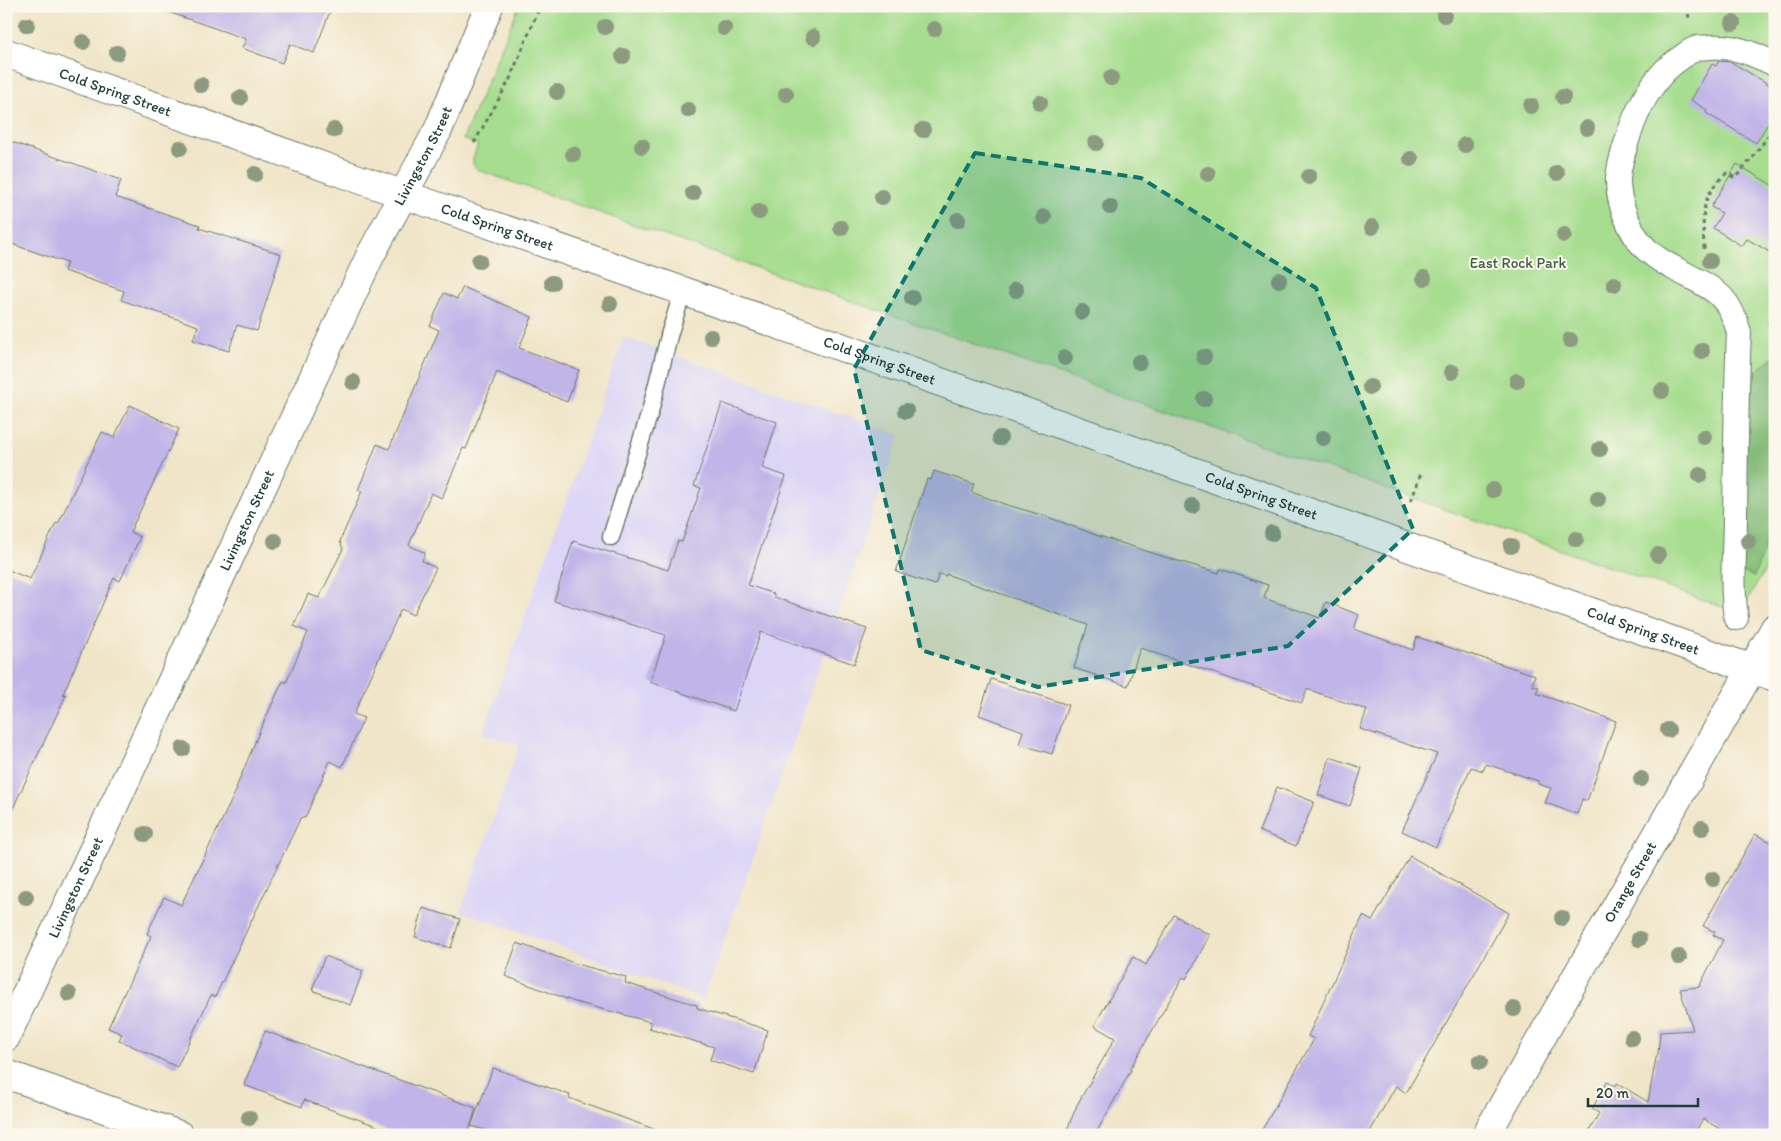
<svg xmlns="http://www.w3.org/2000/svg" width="1781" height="1141" font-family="Itim,sans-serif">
  <rect width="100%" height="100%" fill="#fbf7ec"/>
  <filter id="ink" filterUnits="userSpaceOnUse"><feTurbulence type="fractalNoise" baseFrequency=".02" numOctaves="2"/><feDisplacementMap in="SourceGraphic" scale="10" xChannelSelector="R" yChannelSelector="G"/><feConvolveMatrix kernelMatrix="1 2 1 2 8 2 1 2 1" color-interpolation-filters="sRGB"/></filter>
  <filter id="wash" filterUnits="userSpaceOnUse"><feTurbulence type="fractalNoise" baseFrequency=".0096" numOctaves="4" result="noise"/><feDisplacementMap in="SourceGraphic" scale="20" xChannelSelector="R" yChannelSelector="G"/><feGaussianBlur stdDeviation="1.12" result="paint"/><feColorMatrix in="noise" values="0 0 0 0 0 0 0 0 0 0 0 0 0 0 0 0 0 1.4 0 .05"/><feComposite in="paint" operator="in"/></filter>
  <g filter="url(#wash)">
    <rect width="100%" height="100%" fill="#f0e5c8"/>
    <path fill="#dcd5f6" d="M624 337 900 435 704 999 461 911 519 746 483 733Z"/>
    <path fill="#a6dd8e" stroke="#628d61" d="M519 6H1775V553L1740 613 478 170 473 165V158L478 145 463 139Z"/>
    <path fill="#84bc79" stroke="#527c56" d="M1775 355V519L1754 577 1742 572 1745 419 1756 372Z"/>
    <g id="blocks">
      <g fill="#c0b4e8">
        <path d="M166 6H332L314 53 290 44 282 63 242 48 246 39 165 11Z"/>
        <path d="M1719 61 1731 62 1775 88V112L1756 143 1706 113 1707 110 1691 100 1712 64 1716 66Z"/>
        <path d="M6 140 121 180 115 197 200 225 199 228 281 254 257 331 237 325 229 351 193 340 198 326 121 300 124 291 64 271 67 263 6 242Z"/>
        <path d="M1737 164 1775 187V255L1747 239 1742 246 1713 228 1722 213 1711 207Z"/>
        <path d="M463 287 532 317 519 348 579 370 567 402 497 372 466 449 463 448 442 498 431 493 409 545 425 553 422 561 436 568 413 615 401 609 354 714 364 718 342 767 330 761 305 818 301 817 215 997 211 995 177 1067 119 1040 122 1034 108 1028 151 936 147 934 164 897 181 905 237 789 236 788 260 730 283 681 286 683 308 632 294 626 308 594 319 598 343 549 340 541 362 491 358 490 377 444 389 449 439 330 430 326 444 293 457 299Z"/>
        <path d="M722 403 777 422 762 468 786 476 748 585 774 594V597L867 629 854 664 761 632 734 711 650 682 666 635 554 601 573 541 668 570 678 541 682 542 701 488 694 486Z"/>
        <path d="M130 405 179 429 130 532 140 537 120 581 114 578 63 694 66 695 6 823V569L30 579 56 523 58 524 102 432 114 438Z"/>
        <path d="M934 471 974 484 971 492 1004 504 1045 516 1096 535 1165 557 1219 573 1220 569 1268 585 1264 598 1320 618 1326 602 1359 615 1354 629 1413 650 1417 637 1535 675 1532 685 1539 687 1536 693 1616 721 1587 801 1582 799 1577 814 1545 803 1551 788 1538 784V781L1486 764 1483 771 1471 767 1436 847 1402 831 1437 754 1360 729 1367 710 1307 689 1302 703 1140 648 1128 686 1074 668 1088 625 946 574V576L939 574 935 585 896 572 927 479 931 480Z"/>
        <path d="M991 679 1068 705 1052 754 1019 744 1023 731 979 715Z"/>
        <path d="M1330 757 1362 768 1350 806 1318 795Z"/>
        <path d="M1277 787 1314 802 1296 846 1259 831Z"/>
        <path d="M1755 834 1775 844V1135H1730L1703 1119 1697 1129 1707 1135H1587L1599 1113 1592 1109 1607 1082 1615 1086 1617 1083 1648 1102 1656 1058 1658 1054 1660 1032 1693 1030 1680 989 1699 987 1723 940 1713 935 1715 932 1703 926Z"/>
        <path d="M1410 856 1509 913 1406 1093 1396 1086 1368 1135H1259L1314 1039 1308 1036 1363 916 1372 921Z"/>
        <path d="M423 908 460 919 451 948 415 937Z"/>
        <path d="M1174 915 1210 935 1186 979 1183 977 1130 1069 1131 1070 1095 1135H1065L1077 1105 1115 1038 1094 1026 1133 957 1146 965Z"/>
        <path d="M517 943 580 965 626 977 625 983 697 1005V1008L768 1030 754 1074 710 1060 714 1047 649 1028 651 1022 575 1002 505 976Z"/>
        <path d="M325 956 363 971 350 1005 312 990Z"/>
        <path d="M265 1031 476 1108 468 1135H402L304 1100 302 1107 244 1085Z"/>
        <path d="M493 1068 570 1095 569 1098 659 1131V1135H502L471 1126Z"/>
      </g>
    </g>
  </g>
  <g filter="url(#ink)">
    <use href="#blocks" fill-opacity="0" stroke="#687868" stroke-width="1"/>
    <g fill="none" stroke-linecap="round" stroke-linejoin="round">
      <defs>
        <path id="service" d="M611 537 650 412 670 332 683 291"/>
        <path id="pedestrian" d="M1736 618C1731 583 1735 549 1735 514 1736 454 1736 393 1739 333 1728 289 1707 287 1672 267 1664 263 1654 256 1647 250 1630 234 1617 201 1618 178 1619 163 1625 148 1629 134 1639 105 1656 73 1682 57 1686 54 1690 51 1695 49 1699 47 1705 48 1710 47 1735 45 1753 54 1775 64"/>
        <g id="minor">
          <path id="s1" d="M6 1037 370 256 438 130 489 6"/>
          <path d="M6 1074 179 1135"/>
          <path id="s2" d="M1486 1135 1775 628"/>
        </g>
        <g id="tertiary">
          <path id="s3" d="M6 53 350 176 683 291 1775 677"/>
        </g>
      </defs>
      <use href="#service" stroke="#687868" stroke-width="19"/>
      <use href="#pedestrian" stroke="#687868" stroke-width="26"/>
      <use href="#minor" stroke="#687868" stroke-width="30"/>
      <use href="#tertiary" stroke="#687868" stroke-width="30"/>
      <g stroke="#687868" stroke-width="3" stroke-dasharray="4 4" stroke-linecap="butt">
        <path d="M1687 6 1689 18"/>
        <path d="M474 143 509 81 540 6"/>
        <path d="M1704 249C1703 215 1699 197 1727 173L1735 178 1754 156 1775 126"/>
        <path d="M1768 323 1775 320"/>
        <path d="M1411 501 1422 471"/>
      </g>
      <use href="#service" stroke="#fff" stroke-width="16"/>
      <use href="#pedestrian" stroke="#fff" stroke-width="24"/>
      <use href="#minor" stroke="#fff" stroke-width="28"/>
      <use href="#tertiary" stroke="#fff" stroke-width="28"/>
    </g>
    <g fill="#8c9a80">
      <circle cx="1444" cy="15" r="8"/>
      <circle cx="1733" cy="23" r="8"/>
      <circle cx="27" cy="25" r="8"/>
      <circle cx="605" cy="27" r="8"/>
      <circle cx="724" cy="28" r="8"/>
      <circle cx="934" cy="29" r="8"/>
      <circle cx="813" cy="37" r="8"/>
      <circle cx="83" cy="42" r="8"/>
      <circle cx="117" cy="53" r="8"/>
      <circle cx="623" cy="56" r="8"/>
      <circle cx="1111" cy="78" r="8"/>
      <circle cx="201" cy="85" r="8"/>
      <circle cx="557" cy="92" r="8"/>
      <circle cx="786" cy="94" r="8"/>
      <circle cx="1563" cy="97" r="8"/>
      <circle cx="240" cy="98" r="8"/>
      <circle cx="1040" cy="103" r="8"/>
      <circle cx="1531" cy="106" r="8"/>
      <circle cx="688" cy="110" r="8"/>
      <circle cx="1587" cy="128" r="8"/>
      <circle cx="334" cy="130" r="8"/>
      <circle cx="923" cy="130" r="8"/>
      <circle cx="1096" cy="143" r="8"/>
      <circle cx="1465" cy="145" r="8"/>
      <circle cx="642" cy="146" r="8"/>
      <circle cx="180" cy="148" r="8"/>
      <circle cx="573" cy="154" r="8"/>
      <circle cx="1411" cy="159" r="8"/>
      <circle cx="1557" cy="173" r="8"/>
      <circle cx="255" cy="174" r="8"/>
      <circle cx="1208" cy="174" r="8"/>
      <circle cx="1309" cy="177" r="8"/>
      <circle cx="693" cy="193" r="8"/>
      <circle cx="882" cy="197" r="8"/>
      <circle cx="1110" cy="207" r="8"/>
      <circle cx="759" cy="212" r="8"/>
      <circle cx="1044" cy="217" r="8"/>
      <circle cx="958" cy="220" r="8"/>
      <circle cx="1372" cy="227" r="8"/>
      <circle cx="841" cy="228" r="8"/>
      <circle cx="1564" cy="235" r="8"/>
      <circle cx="479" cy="261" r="8"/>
      <circle cx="1710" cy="261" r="8"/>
      <circle cx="1424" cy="278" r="8"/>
      <circle cx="1279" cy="280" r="8"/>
      <circle cx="552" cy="283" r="8"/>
      <circle cx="1614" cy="284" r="8"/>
      <circle cx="1016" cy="290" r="8"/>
      <circle cx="912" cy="298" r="8"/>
      <circle cx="610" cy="304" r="8"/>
      <circle cx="1082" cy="312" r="8"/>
      <circle cx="711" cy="337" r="8"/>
      <circle cx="1570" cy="340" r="8"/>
      <circle cx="1702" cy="351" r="8"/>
      <circle cx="1204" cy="357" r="8"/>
      <circle cx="1065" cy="358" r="8"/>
      <circle cx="1139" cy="362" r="8"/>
      <circle cx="1452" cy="372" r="8"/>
      <circle cx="1517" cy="381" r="8"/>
      <circle cx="353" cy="382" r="8"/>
      <circle cx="1370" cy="387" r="8"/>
      <circle cx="1662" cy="391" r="8"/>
      <circle cx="1204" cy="399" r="8"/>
      <circle cx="906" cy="411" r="8"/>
      <circle cx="1704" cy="437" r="8"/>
      <circle cx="1000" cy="438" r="8"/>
      <circle cx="1323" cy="438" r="8"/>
      <circle cx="1600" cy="449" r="8"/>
      <circle cx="1700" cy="475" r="8"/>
      <circle cx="1493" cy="490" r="8"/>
      <circle cx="1598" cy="499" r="8"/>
      <circle cx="1192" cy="506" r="8"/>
      <circle cx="1272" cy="533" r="8"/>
      <circle cx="1576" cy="539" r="8"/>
      <circle cx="275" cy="541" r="8"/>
      <circle cx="1748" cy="541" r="8"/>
      <circle cx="1511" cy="546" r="8"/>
      <circle cx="1658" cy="555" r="8"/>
      <circle cx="1668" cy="730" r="8"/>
      <circle cx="183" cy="749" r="8"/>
      <circle cx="1641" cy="779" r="8"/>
      <circle cx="1702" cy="828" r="8"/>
      <circle cx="145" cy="834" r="8"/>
      <circle cx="1713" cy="879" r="8"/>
      <circle cx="26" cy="897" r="8"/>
      <circle cx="1562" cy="918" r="8"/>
      <circle cx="1639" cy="939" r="8"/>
      <circle cx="1679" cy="957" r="8"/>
      <circle cx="69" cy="994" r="8"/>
      <circle cx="1514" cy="1009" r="8"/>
      <circle cx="1632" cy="1038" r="8"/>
      <circle cx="1480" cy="1062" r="8"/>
      <circle cx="249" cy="1118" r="8"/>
    </g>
  </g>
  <path fill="#0f766e" fill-opacity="0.2" stroke="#0f766e" stroke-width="4" stroke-dasharray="10 6" stroke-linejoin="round" d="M975 153 1141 178 1316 288 1413 529 1288 646 1038 687 921 650 854 369Z"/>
  <g text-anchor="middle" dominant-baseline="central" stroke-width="4" stroke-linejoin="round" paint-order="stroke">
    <g font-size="15" fill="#1f3d34" stroke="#fbf7ec">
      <text stroke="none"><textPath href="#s3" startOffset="116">Cold Spring Street</textPath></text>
      <text stroke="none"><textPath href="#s1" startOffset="975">Livingston Street</textPath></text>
      <text stroke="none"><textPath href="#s3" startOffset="521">Cold Spring Street</textPath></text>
      <text stroke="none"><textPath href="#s3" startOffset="926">Cold Spring Street</textPath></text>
      <text stroke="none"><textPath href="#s3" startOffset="1331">Cold Spring Street</textPath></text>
      <text stroke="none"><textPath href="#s1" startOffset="570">Livingston Street</textPath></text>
      <text stroke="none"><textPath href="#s3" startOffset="1736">Cold Spring Street</textPath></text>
      <text stroke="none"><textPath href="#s2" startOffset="291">Orange Street</textPath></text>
      <text stroke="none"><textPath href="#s1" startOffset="165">Livingston Street</textPath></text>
    </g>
    <g font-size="15" fill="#3a5d46" stroke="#fbf7ec">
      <text x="1518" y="263">East Rock Park</text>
    </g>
  </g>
  <rect width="1781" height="1141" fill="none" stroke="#fbf7ec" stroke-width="25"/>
  <path d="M1588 1098v8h110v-8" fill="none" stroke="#1f3d34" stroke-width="2.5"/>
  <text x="1596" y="1098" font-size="15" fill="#1f3d34" stroke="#fbf7ec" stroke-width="4" paint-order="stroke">20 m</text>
</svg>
